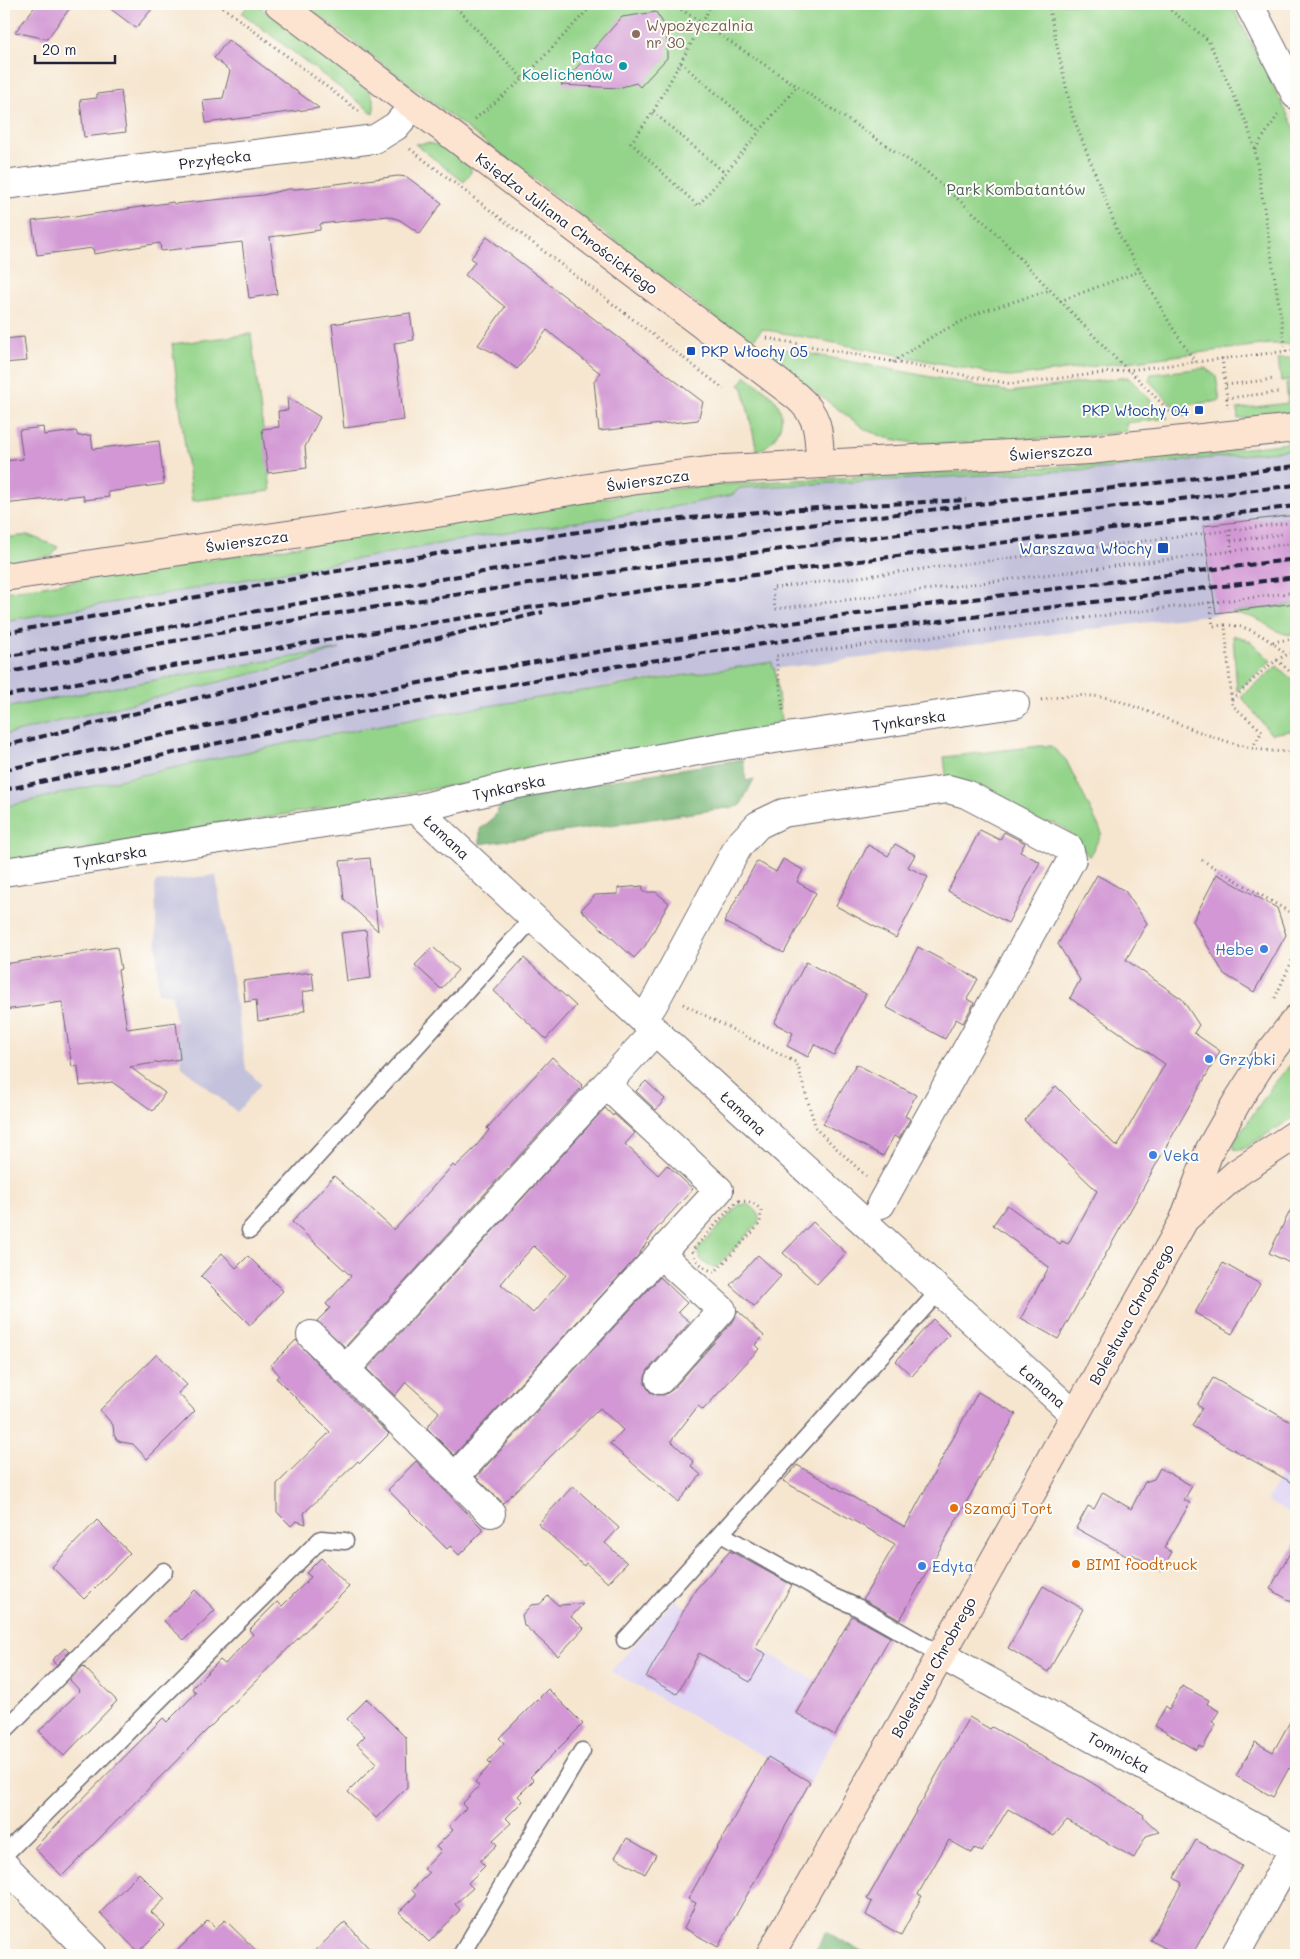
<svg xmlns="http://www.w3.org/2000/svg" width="1300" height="1959" font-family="Mali,sans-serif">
  <rect width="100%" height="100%" fill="#fdfcf7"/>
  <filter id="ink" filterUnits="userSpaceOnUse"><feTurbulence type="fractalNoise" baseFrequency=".02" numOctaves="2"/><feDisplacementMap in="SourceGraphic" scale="10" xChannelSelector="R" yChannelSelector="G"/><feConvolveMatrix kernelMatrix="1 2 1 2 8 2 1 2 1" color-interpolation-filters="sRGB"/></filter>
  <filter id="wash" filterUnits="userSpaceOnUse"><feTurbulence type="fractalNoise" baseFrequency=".0096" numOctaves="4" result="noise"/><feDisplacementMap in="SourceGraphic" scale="20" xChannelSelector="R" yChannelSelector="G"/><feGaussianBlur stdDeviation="1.12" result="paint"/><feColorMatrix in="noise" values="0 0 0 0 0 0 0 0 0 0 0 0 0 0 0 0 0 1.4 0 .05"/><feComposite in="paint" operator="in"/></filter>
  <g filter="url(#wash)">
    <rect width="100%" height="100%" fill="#f6e6d0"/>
    <g fill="#dfd5f5">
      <path d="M1296 1433V1517L1267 1501 1285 1468 1278 1464Z"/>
      <path d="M674 1600 854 1702 810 1782 611 1671Z"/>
    </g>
    <g fill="#c3c1db">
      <path d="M1296 449V604L773 669 771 662 626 683 347 731 138 775 4 807V613L740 488 1116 468Z"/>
      <path d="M216 875 246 1069 261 1084 237 1112 182 1067 172 995 158 993 155 882Z"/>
    </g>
    <g fill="#94d48a" stroke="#5b7b62">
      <path d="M249 4H256L366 87C373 95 376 103 373 113L242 13Z"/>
      <path d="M304 4H1231L1296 131V344H1270L1236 348 1011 377 762 329 750 344Z"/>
      <path d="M428 143 442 146 471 167V172L464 182 415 144Z"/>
      <path d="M251 334 271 491 192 501 172 344Z"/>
      <path d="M769 346 1010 392 1128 377 1168 418 1126 423 1127 431 1090 436 944 444 913 443 887 438 866 430 763 353Z"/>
      <path d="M1296 357V379L1281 381 1278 359Z"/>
      <path d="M1205 368 1216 376 1220 401 1185 405 1186 416H1183L1149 381 1151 374Z"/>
      <path d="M746 376C755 383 764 389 772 396 790 415 780 443 757 451L743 388 739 385Z"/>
      <path d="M1296 381V412L1238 419 1237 409 1288 403 1286 383Z"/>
      <path d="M1296 442V449L1116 468 740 488 732 495 653 511 487 535 204 587 4 621V592L650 491C783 478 917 475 1051 467 1133 462 1215 452 1296 442Z"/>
      <path d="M28 535 58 547 52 556 4 563V538Z"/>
      <path d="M1296 604V634C1280 637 1270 625 1256 619 1248 616 1240 614 1232 612Z"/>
      <path d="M1233 635 1250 641 1271 661 1237 691Z"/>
      <path d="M340 649 276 668 4 735V708L166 678Z"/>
      <path d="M772 662 773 669H775L782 729 4 863V807C117 780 231 754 345 732 487 704 629 684 772 662Z"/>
      <path d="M1277 666 1296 683V730L1271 734 1241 696Z"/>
      <path d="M1040 746H1051L1066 760 1102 833 1089 857C1076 839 1065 819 1040 823L947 783 944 757Z"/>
      <path d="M1296 1058V1116L1245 1148 1241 1150 1234 1149V1142L1273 1085Z"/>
      <path d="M747 1204C755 1208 761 1214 758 1223L717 1267C707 1268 699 1260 697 1250L739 1205Z"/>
    </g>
    <g fill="#77b676" stroke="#4c6c58">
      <path d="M743 759 746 781 754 779 740 806 480 844V829L494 818 502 801 516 796Z"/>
      <path d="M826 1932 869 1955H813Z"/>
    </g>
    <g id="blocks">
      <g fill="#d297d4" fill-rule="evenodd">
        <path d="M37 4H73L47 39 15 32Z"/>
        <path d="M104 4H156L136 28Z"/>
        <path d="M656 12 667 29V58L640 87 636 83 618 88 561 85 622 17Z"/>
        <path d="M228 40 319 108 206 123 203 100 223 98 230 71 214 58Z"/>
        <path d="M121 91 126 132 84 137 80 100 97 98V94Z"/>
        <path d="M398 176 407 177 442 203 420 234 400 220 388 216 320 224V230L270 237 277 294 249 298 242 242 161 251 160 243 94 254 93 248 37 255 32 221 74 216V217L173 202 174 204 263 195 288 189H297Z"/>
        <path d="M487 237 703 402 698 420 599 431 594 381 600 373 547 330 517 369 498 355 478 345 505 307 465 275 475 262 471 258Z"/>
        <path d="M410 313 414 340 394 343 404 420 344 428 332 324Z"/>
        <path d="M24 337 27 361 4 363V339Z"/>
        <path d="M287 397 320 417 305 447 307 468 268 473 262 429 279 427 278 411 288 410Z"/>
        <path d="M43 427 44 435 76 431 78 436 91 435 93 449 159 441 164 484 108 492 109 497 84 500 83 495 4 504V461L23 459 19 430Z"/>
        <path d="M1296 515V603L1216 613 1203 526Z"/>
        <path d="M980 830 1000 840 1004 832 1025 843 1020 852 1040 862 1008 923 948 891Z"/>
        <path d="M895 844 915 855 908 867 928 877 896 938 836 906 868 845 888 856Z"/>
        <path d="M370 858 378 931 344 899 340 861Z"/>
        <path d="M783 859 803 870 797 882 816 893 784 953 724 922 757 861 776 872Z"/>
        <path d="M1217 874 1277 908 1286 935 1254 992 1224 974 1193 921Z"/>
        <path d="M1097 875 1125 891 1147 923 1126 960 1182 999 1199 1025 1194 1033 1220 1051 1058 1339 1021 1318 1049 1267 993 1225 1007 1205 1060 1244 1062 1241 1068 1244 1097 1191 1024 1120 1056 1086 1117 1147 1165 1064 1070 998 1080 980 1058 944Z"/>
        <path d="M643 886V892H656L669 903 645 946 634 958 581 910 595 895 618 894V888Z"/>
        <path d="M366 930 371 978 347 981 341 933Z"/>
        <path d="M117 947 121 969 118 970 127 1029 176 1022 180 1059 130 1067 165 1093 153 1111 112 1082 80 1086 78 1066 72 1067 62 1002 4 1010V964Z"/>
        <path d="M433 947 458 970 441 989 415 965Z"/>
        <path d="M918 947 978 979 967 999 974 1003 963 1023 956 1019 945 1039 886 1007Z"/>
        <path d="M524 958 576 1006 546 1039 494 991Z"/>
        <path d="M806 962 866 994 834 1055 814 1044 808 1057 787 1046 793 1033 774 1023Z"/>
        <path d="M312 972 314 990 302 992 305 1010 291 1016 258 1021 256 1000 245 1002 243 981Z"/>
        <path d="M552 1057 582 1085 581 1086 582 1087 345 1347 317 1321 330 1308 326 1304 351 1276 292 1222 334 1176 394 1230 453 1165 455 1167 472 1151 489 1130 487 1128Z"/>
        <path d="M856 1064 916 1095 905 1116 910 1119 899 1139 894 1136 883 1156 823 1124Z"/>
        <path d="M646 1081 665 1099 656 1110 636 1091Z"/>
        <path d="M605 1108 613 1116 614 1114 635 1133 625 1144 658 1175 667 1165 693 1189 656 1229 637 1257 454 1455 427 1428 439 1412 406 1382 395 1396 367 1369ZM534 1246 566 1275 533 1313 501 1284 518 1263Z"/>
        <path d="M1296 1199V1266L1269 1253Z"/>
        <path d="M813 1222 846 1253 817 1284 783 1253Z"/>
        <path d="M222 1253 236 1268 248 1256 283 1291 250 1325 201 1276Z"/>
        <path d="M758 1255 781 1276 754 1306 730 1285Z"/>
        <path d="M1223 1263 1260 1284 1232 1334 1195 1313Z"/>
        <path d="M660 1277 687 1303 678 1312 690 1322 648 1370 645 1377V1384L650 1392 657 1395H664L672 1390 734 1320 738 1311 764 1336 755 1345 759 1349 703 1410 698 1406 671 1441 694 1462 691 1466 701 1475 678 1502 610 1444 623 1430 600 1408 503 1503 476 1477Z"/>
        <path d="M933 1319 949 1335 912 1376 896 1361Z"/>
        <path d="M296 1340 334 1381 389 1434 360 1463 358 1461 304 1513 306 1524 296 1521 291 1526 277 1512V1484L330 1432 276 1378 279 1375 271 1365Z"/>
        <path d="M157 1354 187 1385 178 1393 195 1411 147 1459 133 1444 121 1442 117 1440 114 1435 113 1425 100 1410Z"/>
        <path d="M1213 1378 1296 1425V1485L1192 1426 1202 1408 1197 1405Z"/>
        <path d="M978 1392 1016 1414 900 1620 863 1599 895 1544 783 1481 797 1465 905 1527Z"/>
        <path d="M416 1461 484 1530 459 1555 450 1546 447 1549 388 1490Z"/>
        <path d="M1160 1468 1192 1486 1184 1500 1190 1503 1164 1548 1172 1552 1161 1571 1132 1554 1130 1558 1076 1528 1088 1506 1094 1509 1103 1492 1131 1509 1145 1482 1154 1479Z"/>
        <path d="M573 1486 619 1528 605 1543 627 1563 608 1583 586 1563 584 1566 538 1524Z"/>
        <path d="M97 1520 130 1553 84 1599 52 1567Z"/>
        <path d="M1296 1542V1604L1270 1589Z"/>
        <path d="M730 1551 792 1585 755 1648 766 1654 750 1682 699 1653 677 1694 646 1677 696 1589Z"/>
        <path d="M321 1558 349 1587 62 1876 34 1848 163 1718 167 1722 196 1693 192 1688 220 1660 225 1664 253 1634 249 1630 277 1602 282 1606 311 1577 306 1573Z"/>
        <path d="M1043 1586 1083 1609 1048 1672 1008 1648Z"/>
        <path d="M195 1590 215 1610 184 1640 164 1621Z"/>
        <path d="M548 1596 558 1605 583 1604 571 1617 584 1628 558 1656 524 1625 522 1615 531 1605 540 1604Z"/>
        <path d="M852 1616 890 1637 835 1735 796 1713Z"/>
        <path d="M65 1648 69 1652 56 1665 52 1660Z"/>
        <path d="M83 1666 117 1701 64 1756 39 1731 80 1691 70 1680Z"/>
        <path d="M1182 1686 1209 1700 1207 1704 1219 1711 1212 1722 1216 1724 1203 1748 1199 1746 1197 1750 1155 1726 1166 1706 1169 1709Z"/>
        <path d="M548 1689 583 1724 530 1777 534 1780 518 1796 523 1801 506 1818 511 1823 493 1840 497 1845 480 1861 485 1866 468 1883 473 1888 455 1904 460 1910 429 1942 399 1912 416 1895 412 1890 429 1873 424 1869 441 1851 436 1847 453 1830 449 1826 466 1808 462 1804 479 1786 475 1782 491 1764 488 1761 504 1743 499 1738Z"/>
        <path d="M367 1699 406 1738 407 1787 376 1818 348 1792 377 1763 357 1744 365 1736 347 1719Z"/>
        <path d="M1296 1711V1772L1289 1768 1273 1797 1236 1776 1255 1742 1273 1752Z"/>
        <path d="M969 1717 990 1729 992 1727 1025 1746 1024 1747 1084 1778 1144 1815 1143 1817 1159 1832 1146 1836 1134 1858 1067 1820 1054 1836 1008 1809 982 1852 975 1848 972 1853 949 1840 918 1894 922 1896 901 1935 866 1915 872 1902 867 1899Z"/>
        <path d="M768 1757 810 1782 718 1947 684 1928 696 1903 688 1899Z"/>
        <path d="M627 1838 656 1855 645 1874 615 1857Z"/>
        <path d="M1196 1840 1242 1866 1192 1955H1178L1150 1940 1182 1883 1174 1878Z"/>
        <path d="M139 1873 165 1899 151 1912 165 1925 138 1952 100 1913Z"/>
        <path d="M208 1920 216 1928 225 1920 261 1955H173Z"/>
        <path d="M345 1922 375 1955H311Z"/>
      </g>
    </g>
  </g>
  <g filter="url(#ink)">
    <use href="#blocks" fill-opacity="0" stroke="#6c676f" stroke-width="1"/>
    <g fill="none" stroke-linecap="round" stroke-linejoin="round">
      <defs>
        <g id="lane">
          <path d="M250 1230 534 917"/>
          <path d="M721 1534 829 1595 857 1607 941 1655"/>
          <path d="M625 1640 939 1291"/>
          <path d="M4 1731 164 1571"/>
          <path d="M4 1855 321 1539 345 1541"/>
          <path d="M461 1955 582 1751"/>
        </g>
        <g id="street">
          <path d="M1249 4 1296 95"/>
          <path d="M4 185 375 139 396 126 413 106"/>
          <path d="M416 809 655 1031 1074 1414"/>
          <path d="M4 872 416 809 513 785 725 746 1015 704"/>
          <path d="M653 1005 739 845 758 825 783 813 948 789 966 794 1069 848 1072 859 881 1204"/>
          <path d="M311 1335 491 1513"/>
          <path d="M345 1370 655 1031"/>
          <path d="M660 1380 722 1310 660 1254"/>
          <path d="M454 1478 719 1190 606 1085"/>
          <path d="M941 1655 1296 1850"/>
          <path d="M4 1865 93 1955"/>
          <path d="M1235 1955 1296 1845"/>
        </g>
        <g id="secondary">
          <path d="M279 4 796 396C820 416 819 434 820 463"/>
          <path d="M4 577 437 513 637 480 725 469 1089 450 1296 428"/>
          <path d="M1187 1217 1237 1173 1296 1134"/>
          <path d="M770 1955 941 1655 1183 1222 1210 1149 1238 1100 1261 1064 1296 1019"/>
        </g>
      </defs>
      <use href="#lane" stroke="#6c676f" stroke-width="19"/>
      <use href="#street" stroke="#6c676f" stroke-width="30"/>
      <use href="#secondary" stroke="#6c676f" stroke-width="30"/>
      <g stroke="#6c676f" stroke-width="3" stroke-dasharray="1 4" stroke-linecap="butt">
        <path d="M219 4 361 113"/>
        <path d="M453 4 523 79"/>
        <path d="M673 4 928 173 992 229 1116 359 1138 379 1172 414"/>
        <path d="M711 4 703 22 653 112 631 143 698 206 797 86"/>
        <path d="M1048 4 1072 114 1119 235 1172 327 1195 362"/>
        <path d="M1163 4 1208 40 1247 124 1255 150 1286 351"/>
        <path d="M681 63 760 131"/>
        <path d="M653 112 725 173"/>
        <path d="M475 119 523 79 593 4"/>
        <path d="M410 149 724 389"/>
        <path d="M1255 149 1278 115"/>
        <path d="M1060 301 1140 271"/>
        <path d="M767 338 1011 384 1296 350"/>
        <path d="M1222 358 1227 398 1279 392"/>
        <path d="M893 362 936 334 981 312 1050 290"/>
        <path d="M1226 385 1274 379"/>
        <path d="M1227 398 1228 408"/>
        <path d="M1296 522 772 588 775 609 1296 543"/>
        <path d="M1229 530 1232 552"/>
        <path d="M1231 541 1283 534"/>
        <path d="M1210 602 1213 626 1225 625 1232 705 1262 731 1253 747"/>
        <path d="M1225 625C1250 625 1267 638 1286 654"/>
        <path d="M1273 642 1296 638"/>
        <path d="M1277 660 1296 677"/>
        <path d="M1041 700C1066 695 1083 694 1109 698 1119 700 1129 705 1138 708 1181 723 1252 759 1296 750"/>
        <path d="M1232 700C1250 684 1273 656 1296 652"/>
        <path d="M783 710 776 656 1296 592"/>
        <path d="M1202 860 1296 916"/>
        <path d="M1275 998 1296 952"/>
        <path d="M683 1004 797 1063 816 1129 866 1176"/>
        <path d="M739 1201C749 1201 755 1202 761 1211L760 1224 715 1272C705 1269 695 1262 692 1251L734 1204Z"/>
      </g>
      <use href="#lane" stroke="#fff" stroke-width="16"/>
      <use href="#street" stroke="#fff" stroke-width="28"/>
      <use href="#secondary" stroke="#fde4d1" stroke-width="28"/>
      <g stroke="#22223b" stroke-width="4" stroke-dasharray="8 4" stroke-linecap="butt">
        <path d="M4 633C207 596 410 554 615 527 732 511 849 506 966 500"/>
        <path d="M4 657C208 620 413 581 619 551 844 518 1070 494 1296 466"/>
        <path d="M4 673C431 588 864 538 1296 485"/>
        <path d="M4 696C234 654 465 616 697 583 896 555 1096 531 1296 506"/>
        <path d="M4 746 543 612"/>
        <path d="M4 770C195 728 385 686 578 655 817 616 1057 589 1296 559"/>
        <path d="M4 790 360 712 578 672 795 639 1296 577"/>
      </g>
    </g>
  </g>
  <circle fill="#8d6e63" stroke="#fdfcf7" stroke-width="2" cx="636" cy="34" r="5"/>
  <circle fill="#0f9aa8" stroke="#fdfcf7" stroke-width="2" cx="623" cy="66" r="5"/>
  <g fill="#1a4fb4" stroke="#fdfcf7" stroke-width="2">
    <rect x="686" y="346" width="10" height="10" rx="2.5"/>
    <rect x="1194" y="405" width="10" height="10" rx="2.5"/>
    <rect x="1157" y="542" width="12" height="12" rx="2.5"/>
  </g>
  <g fill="#3f7fe0" stroke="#fdfcf7" stroke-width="2">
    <circle cx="1264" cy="949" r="5"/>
    <circle cx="1209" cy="1059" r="5"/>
    <circle cx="1153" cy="1155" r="5"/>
    <circle cx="922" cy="1566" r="5"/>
  </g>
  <g fill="#e8710a" stroke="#fdfcf7" stroke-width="2">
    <circle cx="954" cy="1508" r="5"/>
    <circle cx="1076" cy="1564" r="5"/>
  </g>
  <g text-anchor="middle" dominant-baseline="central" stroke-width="4" stroke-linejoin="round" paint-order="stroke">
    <g font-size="15" fill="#785e54" stroke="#fdfcf7" text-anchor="start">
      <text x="646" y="25">Wypożyczalnia<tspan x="646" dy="17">nr 30</tspan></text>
    </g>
    <g font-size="15" fill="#0d838f" stroke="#fdfcf7" text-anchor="end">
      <text x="613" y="57">Pałac<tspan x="613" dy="17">Koelichenów</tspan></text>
    </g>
    <g font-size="15" fill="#22223b" stroke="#fdfcf7">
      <text transform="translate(215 159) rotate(-7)">Przyłęcka</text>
      <text transform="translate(567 223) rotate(37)">Księdza Juliana Chrościckiego</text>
      <text transform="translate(1051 452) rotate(-4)">Świerszcza</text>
      <text transform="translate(648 480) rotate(-8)">Świerszcza</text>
      <text transform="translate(247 541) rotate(-8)">Świerszcza</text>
      <text transform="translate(909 720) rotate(-8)">Tynkarska</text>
      <text transform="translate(509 787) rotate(-12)">Tynkarska</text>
      <text transform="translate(447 837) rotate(43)">Łamana</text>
      <text transform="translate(110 856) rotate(-9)">Tynkarska</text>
      <text transform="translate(744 1113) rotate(43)">Łamana</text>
      <text transform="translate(1131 1314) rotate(-61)">Bolesława Chrobrego</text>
      <text transform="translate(1043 1386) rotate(42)">Łamana</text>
      <text transform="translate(933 1667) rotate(-61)">Bolesława Chrobrego</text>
      <text transform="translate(1119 1752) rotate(29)">Tomnicka</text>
    </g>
    <g font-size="15" fill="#4a6057" stroke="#fdfcf7">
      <text x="1016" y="189">Park Kombatantów</text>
    </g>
    <g font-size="15" fill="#164399" stroke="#fdfcf7" text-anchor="end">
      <text x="701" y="351" text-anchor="start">PKP Włochy 05</text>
      <text x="1189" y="410">PKP Włochy 04</text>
      <text x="1152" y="548">Warszawa Włochy</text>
    </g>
    <g font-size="15" fill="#366cbe" stroke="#fdfcf7" text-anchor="start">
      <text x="1254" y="949" text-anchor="end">Hebe</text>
      <text x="1219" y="1059">Grzybki</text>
      <text x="1163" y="1155">Veka</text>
      <text x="932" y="1566">Edyta</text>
    </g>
    <g font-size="15" fill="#c56008" stroke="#fdfcf7" text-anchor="start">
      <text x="964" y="1508">Szamaj Tort</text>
      <text x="1086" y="1564">BIMI foodtruck</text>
    </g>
  </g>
  <rect width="1300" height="1959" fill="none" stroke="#fdfcf7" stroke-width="20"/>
  <path d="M35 55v8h80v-8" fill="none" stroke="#22223b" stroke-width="2.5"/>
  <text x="42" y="55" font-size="15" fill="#22223b" stroke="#fdfcf7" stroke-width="4" paint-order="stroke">20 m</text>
</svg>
